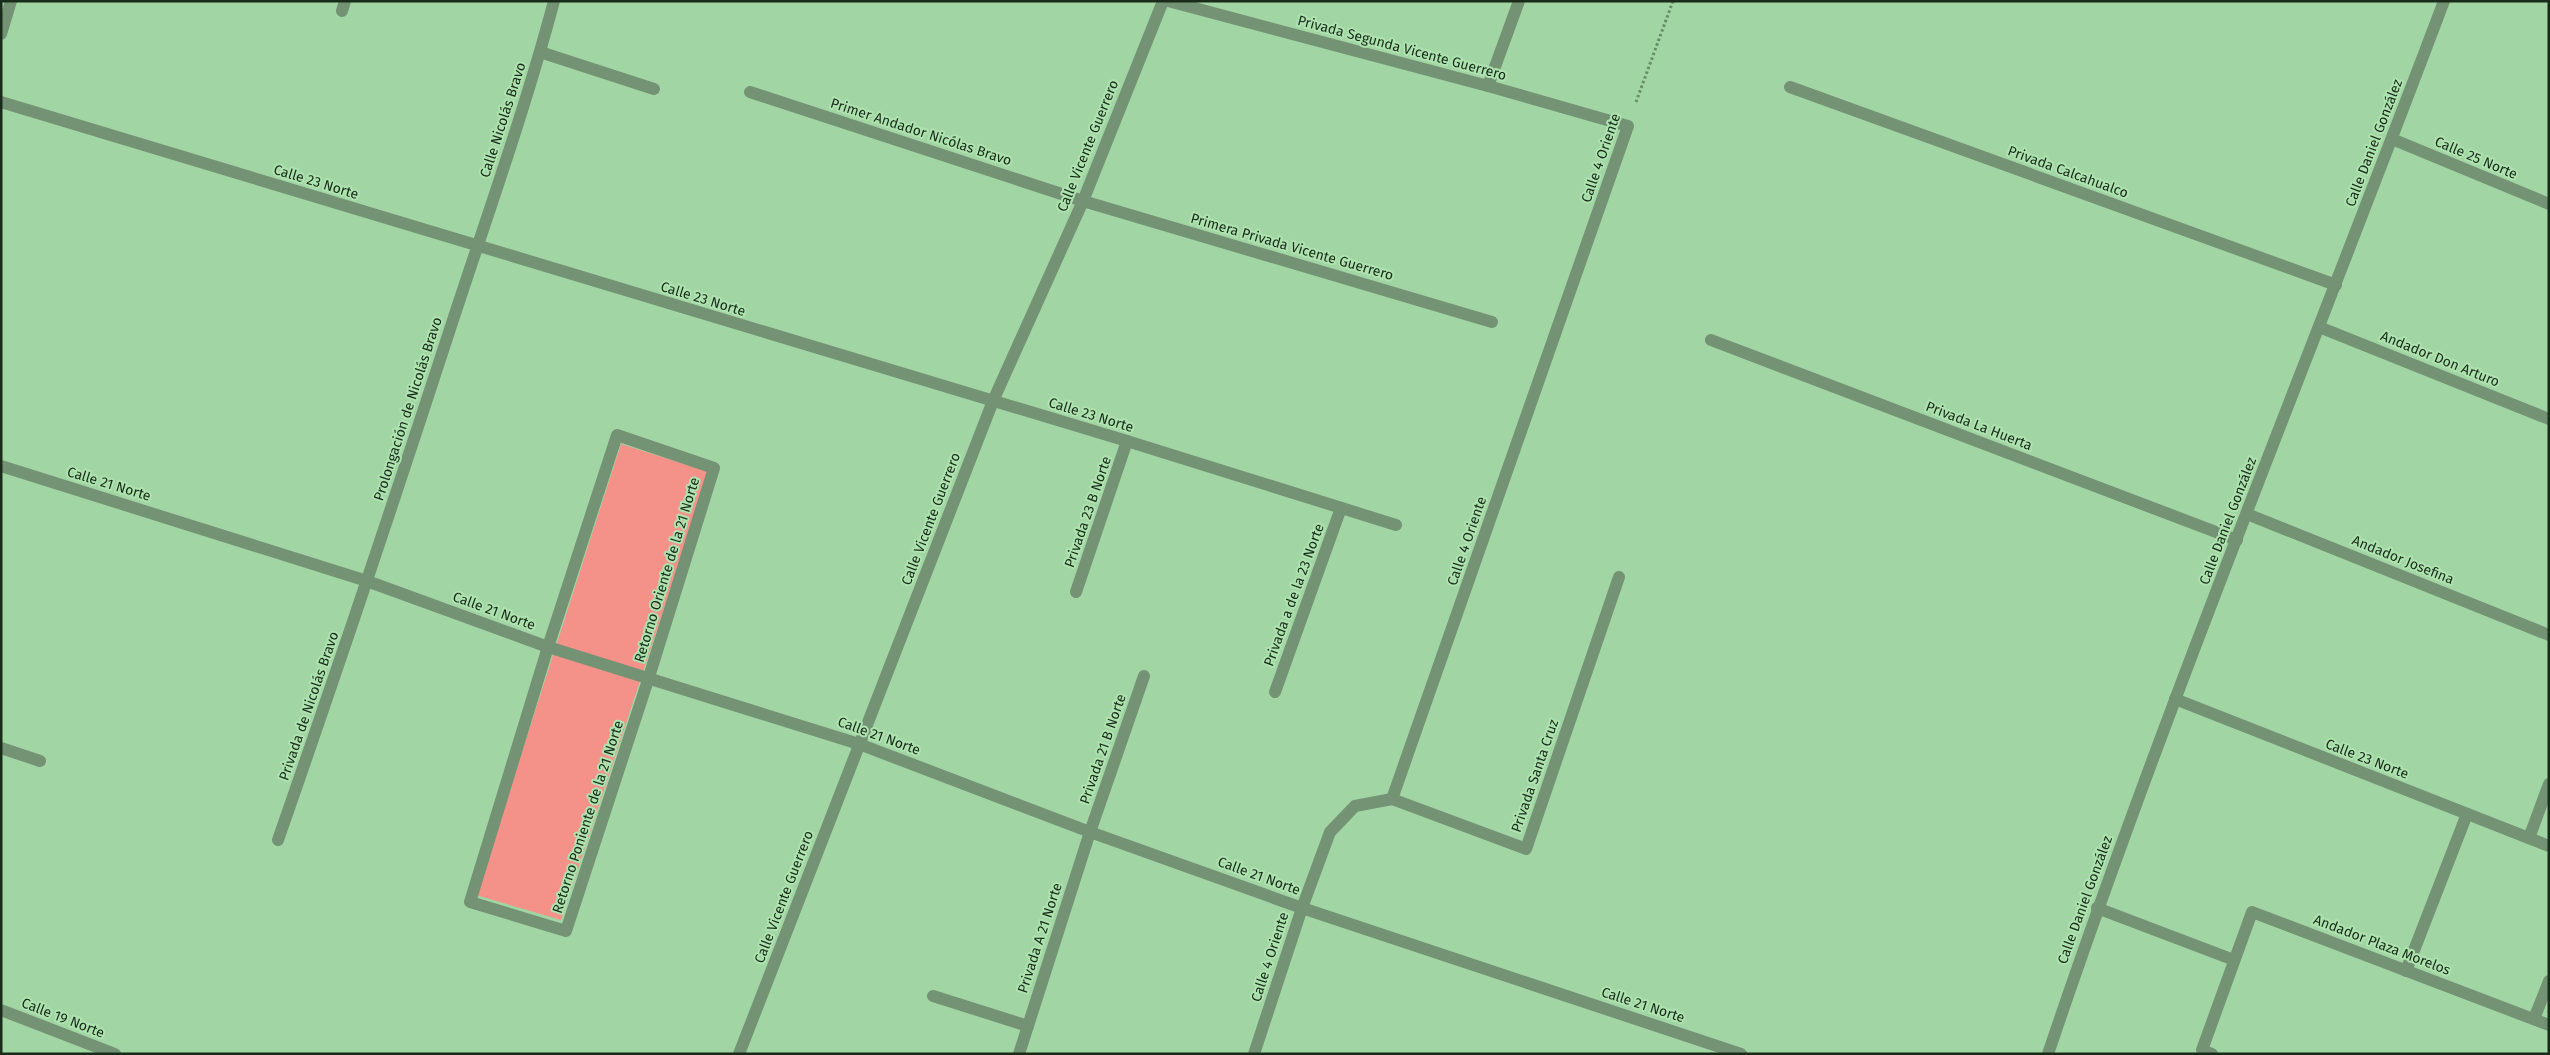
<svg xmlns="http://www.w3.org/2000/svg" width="2550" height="1055" font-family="'Fira Sans',sans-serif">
  <rect width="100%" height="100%" fill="#a2d5a4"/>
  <path fill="#f49289" d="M621 444 709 472 561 920 476 895Z"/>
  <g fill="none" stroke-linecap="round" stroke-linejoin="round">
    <path stroke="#668c68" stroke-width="3" stroke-dasharray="2.5 2.5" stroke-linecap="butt" d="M1636 102 1673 1"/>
    <g stroke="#749375" stroke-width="12">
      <path d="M2319 327 2549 419"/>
      <path d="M2247 514 2549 635"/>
      <path d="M2529 838 2549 784"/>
      <path d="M2097 908 2234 960"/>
      <path d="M2406 971 2467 814"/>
      <path d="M2534 1019 2549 981"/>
      <path d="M2212 1054 2202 1050 2252 912 2549 1025"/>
    </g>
    <g stroke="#749375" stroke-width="12">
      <path d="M1168 1 1488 86 1628 126 1392 799"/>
      <path d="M342 11 345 1"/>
      <path d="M1 34 11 1"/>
      <path d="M540 52 654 89"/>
      <path d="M1488 86 1519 1"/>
      <path d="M1790 87 2336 285"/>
      <path d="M750 92 1083 201 1492 322"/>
      <path d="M1 102 1127 441 1396 525"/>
      <path d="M2392 139 2549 204"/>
      <path d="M1711 340 2237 540"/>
      <path d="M617 435 714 468 649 677 566 931 470 902 548 647Z"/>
      <path d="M1 466 367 581 548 647 859 744 1090 832 1302 908 1741 1054"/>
      <path d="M1076 592 1127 441"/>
      <path d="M1275 692 1341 508"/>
      <path d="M2175 699 2549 846"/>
      <path d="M1 748 40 761"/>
      <path d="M1392 799 1526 849 1619 577"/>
      <path d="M278 840C338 668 396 495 452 323 487 216 525 110 554 1"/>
      <path d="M933 996 1028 1026"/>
      <path d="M1 1010 115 1054"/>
      <path d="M739 1054 993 401 1083 201 1163 1"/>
      <path d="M1019 1054 1090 832 1144 676"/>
      <path d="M1254 1054 1302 908 1330 832 1355 806 1392 799"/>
      <path d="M2048 1054C2168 698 2312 352 2444 1"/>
    </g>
  </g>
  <g text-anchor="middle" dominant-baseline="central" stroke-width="4" stroke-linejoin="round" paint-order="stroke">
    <g font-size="14" fill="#182c19" stroke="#aee3b0">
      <text transform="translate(1402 48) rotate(15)">Privada Segunda Vicente Guerrero</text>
      <text transform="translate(503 120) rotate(-72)">Calle Nicolás Bravo</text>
      <text transform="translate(921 132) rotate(18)">Primer Andador Nicólas Bravo</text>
      <text transform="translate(2374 143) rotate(-69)">Calle Daniel González</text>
      <text transform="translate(1088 146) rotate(-68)">Calle Vicente Guerrero</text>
      <text transform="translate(1601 158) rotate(-71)">Calle 4 Oriente</text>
      <text transform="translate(2476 158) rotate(23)">Calle 25 Norte</text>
      <text transform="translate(2068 172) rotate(20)">Privada Calcahualco</text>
      <text transform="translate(316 182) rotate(17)">Calle 23 Norte</text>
      <text transform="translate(1292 247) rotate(16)">Primera Privada Vicente Guerrero</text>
      <text transform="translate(703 299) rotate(17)">Calle 23 Norte</text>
      <text transform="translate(2440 359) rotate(22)">Andador Don Arturo</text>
      <text transform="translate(408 409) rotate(-72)">Prolongación de Nicolás Bravo</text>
      <text transform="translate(1091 415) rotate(17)">Calle 23 Norte</text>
      <text transform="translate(1979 426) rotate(21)">Privada La Huerta</text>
      <text transform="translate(109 484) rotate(17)">Calle 21 Norte</text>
      <text transform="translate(1088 512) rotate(-71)">Privada 23 B Norte</text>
      <text transform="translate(931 519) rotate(-69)">Calle Vicente Guerrero</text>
      <text transform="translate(2228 521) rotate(-69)">Calle Daniel González</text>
      <text transform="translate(1467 541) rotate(-71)">Calle 4 Oriente</text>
      <text transform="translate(2403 560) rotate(22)">Andador Josefina</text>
      <text transform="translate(667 570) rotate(-73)">Retorno Oriente de la 21 Norte</text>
      <text transform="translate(1294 595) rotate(-70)">Privada a de la 23 Norte</text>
      <text transform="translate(494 611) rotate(20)">Calle 21 Norte</text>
      <text transform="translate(309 706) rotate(-71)">Privada de Nicolás Bravo</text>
      <text transform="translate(879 736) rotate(20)">Calle 21 Norte</text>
      <text transform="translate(1103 749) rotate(-71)">Privada 21 B Norte</text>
      <text transform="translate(2367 759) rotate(21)">Calle 23 Norte</text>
      <text transform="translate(1535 776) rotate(-71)">Privada Santa Cruz</text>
      <text transform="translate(588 817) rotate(-72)">Retorno Poniente de la 21 Norte</text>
      <text transform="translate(1259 876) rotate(20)">Calle 21 Norte</text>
      <text transform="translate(784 897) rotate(-69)">Calle Vicente Guerrero</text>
      <text transform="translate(2085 900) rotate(-70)">Calle Daniel González</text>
      <text transform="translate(1040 938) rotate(-72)">Privada A 21 Norte</text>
      <text transform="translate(2382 945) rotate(21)">Andador Plaza Morelos</text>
      <text transform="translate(1270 957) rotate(-72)">Calle 4 Oriente</text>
      <text transform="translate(1643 1005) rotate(18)">Calle 21 Norte</text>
      <text transform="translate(63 1018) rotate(21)">Calle 19 Norte</text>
    </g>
  </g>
  <rect width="2550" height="1055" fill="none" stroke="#182c19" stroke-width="5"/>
</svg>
